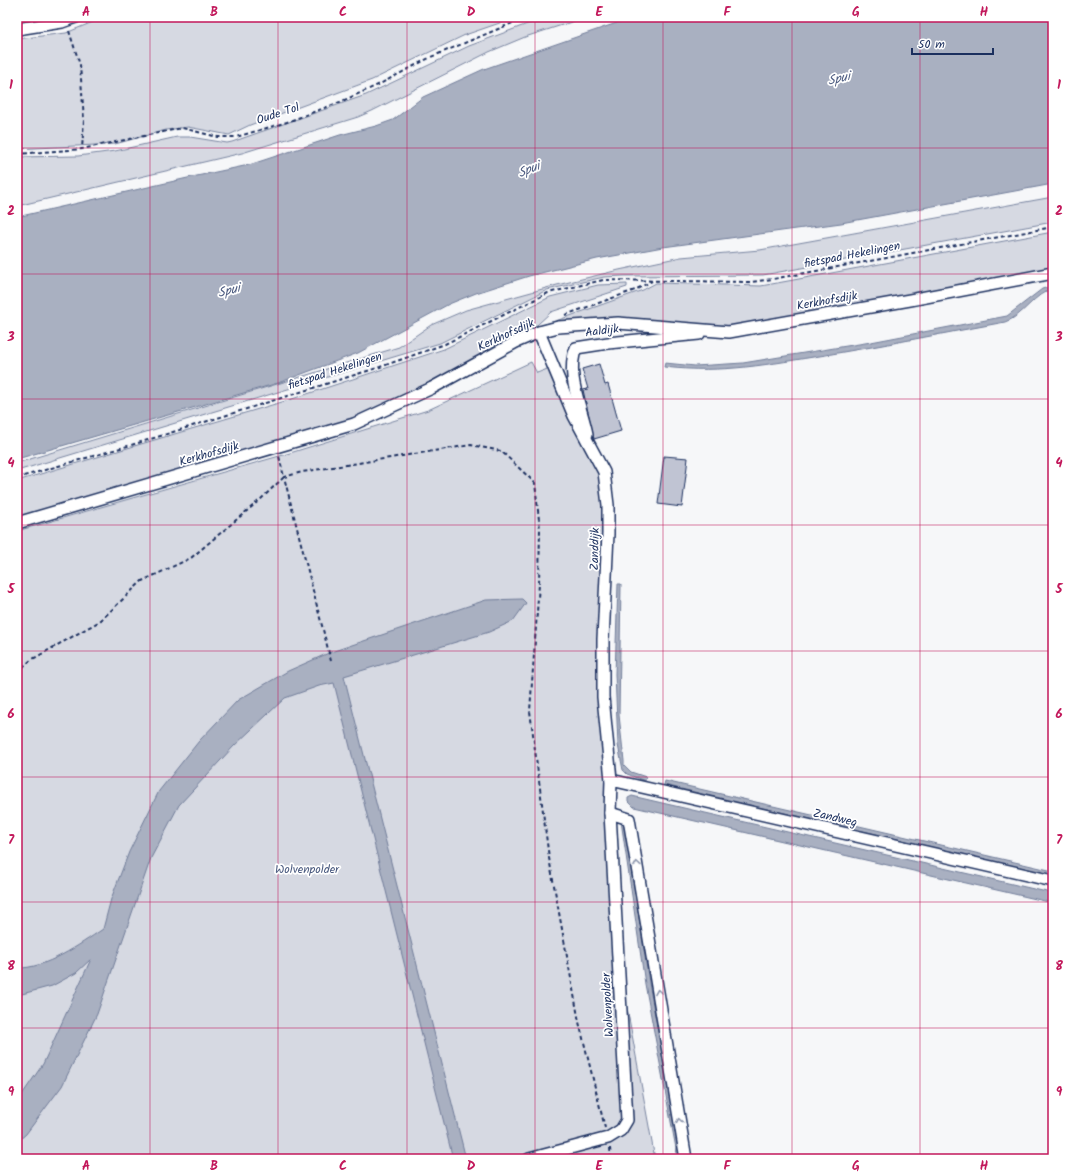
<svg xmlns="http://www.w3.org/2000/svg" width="1070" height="1176" font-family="Kalam,sans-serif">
  <rect width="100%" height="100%" fill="#f6f7f9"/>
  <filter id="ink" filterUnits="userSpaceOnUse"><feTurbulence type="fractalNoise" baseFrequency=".025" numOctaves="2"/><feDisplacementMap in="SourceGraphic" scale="8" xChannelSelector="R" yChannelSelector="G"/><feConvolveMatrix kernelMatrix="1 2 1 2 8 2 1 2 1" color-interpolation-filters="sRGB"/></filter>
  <g filter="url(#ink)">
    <g fill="#d6d9e2" stroke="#7884a0">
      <path d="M105 17H517L465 35 372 80 250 125 229 135 188 127 166 130 115 144 17 149V39L66 33Z"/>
      <path d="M546 17H587L525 37 489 52 372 111 358 117 242 153 17 206V157L78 156 115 151 177 137H190L227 143 232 142 366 95 469 46Z"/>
      <path d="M1053 197V222L763 275 624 276 604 277 547 290 440 343 17 471V463L399 347 431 325 466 310 557 285 619 270 681 257 760 250Z"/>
      <path d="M1053 232V269L737 327 550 326V323L643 290 656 283 761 286Z"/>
      <path d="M627 284V287L551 312 537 325 511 340 508 335 499 339 500 346 367 414 288 440 17 520V481L292 399 444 349 550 297 598 285Z"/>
      <path d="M531 362 537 373 550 368 598 470 605 517 608 780 614 937 655 1159H17V531L290 453 428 410Z"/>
    </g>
    <g fill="#a9b0c1" stroke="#707c99">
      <path d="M634 17H1053V184L841 223 663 247 597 259 529 276 476 293 449 304 358 353 278 383 17 459V217L192 177 249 165 340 135 376 126 393 120 423 97 484 69Z"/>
      <path d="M1053 286V289C1034 293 1024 316 1005 322 945 333 886 345 826 355 768 364 724 374 664 367L665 363 695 366 743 363 871 342 1007 316 1042 289Z"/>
      <path d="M618 584H621L619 715 624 761V765L631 772 646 777 645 781 627 774 623 770 618 745 615 674Z"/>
      <path d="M522 599 526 603 513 621 489 632 344 676 466 1159H453L334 683 319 686 285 698 234 746 179 805 151 858 97 1014 62 1086 26 1134 17 1142V1102L43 1064 91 959 76 973 52 986 22 994H17V968C46 969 79 945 103 929L111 899 129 852 159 791 199 741 238 700 288 671 331 652 486 600Z"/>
      <path d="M665 781 1049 870 1048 874 664 785Z"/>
      <path d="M632 796 1051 893 1049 902 634 807 628 801V798Z"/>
      <path d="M621 821H624L650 989 682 1159H678L645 984Z"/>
    </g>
    <g fill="#c0c4d3" stroke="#1b2f5e">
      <path d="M599 364 605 385 608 384 621 431 594 439 583 390 588 389 582 369Z"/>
      <path d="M664 456 688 458 682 507 658 504Z"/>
    </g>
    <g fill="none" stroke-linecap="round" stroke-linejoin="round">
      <defs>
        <g id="minor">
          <path d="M17 29 62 22 76 17"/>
          <path d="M587 434C582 408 565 374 576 348L608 343 699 334"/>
          <path d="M17 523 354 424 432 388 516 342 539 332 558 327 618 323 729 332 910 300 1053 273"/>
          <path d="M611 780 1053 881"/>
          <path d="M610 813 629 819 686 1159"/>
          <path d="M529 1159 608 1138 621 1130 627 1120 610 813 611 780 603 697V639L608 534V505L604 472 574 416 539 332"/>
        </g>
      </defs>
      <use href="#minor" stroke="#1b2f5e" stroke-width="14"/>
      <g stroke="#1b2f5e" stroke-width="2" stroke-dasharray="4 3" stroke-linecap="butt">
        <path d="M69 31 80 65 84 120 82 149"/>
        <path d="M17 154 82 149 182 128 218 137H236L287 122 340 102 378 85 431 57 527 17"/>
        <path d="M565 315 635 290 652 281"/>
        <path d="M17 478 138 443 380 367 445 344 548 293 603 280 751 282 773 279 1053 227"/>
        <path d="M331 661 284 477 302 472 471 445 501 451 535 483 540 529 539 584 530 711 549 858 579 1022 605 1128"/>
        <path d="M17 672 31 660 100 621 142 581 191 558 261 499 284 477 279 456"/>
        <path d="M610 1148 611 1159"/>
      </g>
      <use href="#minor" stroke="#fff" stroke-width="11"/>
    </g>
    <defs><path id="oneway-chevron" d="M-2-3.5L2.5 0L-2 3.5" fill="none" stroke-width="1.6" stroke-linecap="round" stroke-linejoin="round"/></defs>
    <g stroke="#8d97ae">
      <use href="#oneway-chevron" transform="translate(637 864) rotate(-99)"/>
      <use href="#oneway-chevron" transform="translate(658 992) rotate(-99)"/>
      <use href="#oneway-chevron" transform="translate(679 1121) rotate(-99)"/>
    </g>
  </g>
  <path fill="none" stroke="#c2185b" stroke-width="1" stroke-opacity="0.55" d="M150 17V1159M278 17V1159M407 17V1159M535 17V1159M663 17V1159M792 17V1159M920 17V1159M17 148H1053M17 274H1053M17 399H1053M17 525H1053M17 651H1053M17 777H1053M17 902H1053M17 1028H1053"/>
  <g text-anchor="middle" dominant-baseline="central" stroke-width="3.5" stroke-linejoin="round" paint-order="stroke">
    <g font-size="12" fill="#1b2f5e" stroke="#fff">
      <text transform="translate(278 114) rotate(-18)">Oude Tol</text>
      <text transform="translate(852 255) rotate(-11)">fietspad Hekelingen</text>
      <text transform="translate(827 301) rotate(-10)">Kerkhofsdijk</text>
      <text transform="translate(602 331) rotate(-7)">Aaldijk</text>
      <text transform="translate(506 335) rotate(-25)">Kerkhofsdijk</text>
      <text transform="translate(335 371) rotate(-18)">fietspad Hekelingen</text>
      <text transform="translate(209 454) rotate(-16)">Kerkhofsdijk</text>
      <text transform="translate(595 549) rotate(-89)">Zanddijk</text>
      <text transform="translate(835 818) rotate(13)">Zandweg</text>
      <text transform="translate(608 1005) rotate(-93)">Wolvenpolder</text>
    </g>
    <g font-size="12" fill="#4a5a7f" stroke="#fff">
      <text x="307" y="869">Wolvenpolder</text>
    </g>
    <g font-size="13" font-style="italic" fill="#4d5c81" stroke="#fff">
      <text transform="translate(839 79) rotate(-13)">Spui</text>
      <text transform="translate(529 170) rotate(-22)">Spui</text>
      <text transform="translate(229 291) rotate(-15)">Spui</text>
    </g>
  </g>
  <rect width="1070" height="1176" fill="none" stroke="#fff" stroke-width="44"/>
  <path d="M912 48v6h81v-6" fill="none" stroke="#1b2f5e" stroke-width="2"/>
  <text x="918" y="48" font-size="12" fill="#1b2f5e" stroke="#ffffff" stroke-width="3" paint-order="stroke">50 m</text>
  <rect x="22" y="22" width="1026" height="1132" fill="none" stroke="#c2185b" stroke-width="1.5"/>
  <g font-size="13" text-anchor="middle" font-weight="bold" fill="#c2185b">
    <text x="86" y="16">A</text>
    <text x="214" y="16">B</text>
    <text x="343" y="16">C</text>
    <text x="471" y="16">D</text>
    <text x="599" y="16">E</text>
    <text x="727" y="16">F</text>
    <text x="856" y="16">G</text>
    <text x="984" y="16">H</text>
    <text x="11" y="89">1</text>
    <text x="1059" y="89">1</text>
    <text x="11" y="215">2</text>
    <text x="1059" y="215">2</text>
    <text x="11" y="341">3</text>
    <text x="1059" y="341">3</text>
    <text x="11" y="467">4</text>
    <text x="1059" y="467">4</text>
    <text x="11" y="593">5</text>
    <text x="1059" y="593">5</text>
    <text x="11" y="718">6</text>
    <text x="1059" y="718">6</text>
    <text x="11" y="844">7</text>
    <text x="1059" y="844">7</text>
    <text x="11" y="970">8</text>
    <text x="1059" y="970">8</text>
    <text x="11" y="1096">9</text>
    <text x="1059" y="1096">9</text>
    <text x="86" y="1170">A</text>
    <text x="214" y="1170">B</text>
    <text x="343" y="1170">C</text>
    <text x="471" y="1170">D</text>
    <text x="599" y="1170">E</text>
    <text x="727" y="1170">F</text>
    <text x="856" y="1170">G</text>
    <text x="984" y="1170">H</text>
  </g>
</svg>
